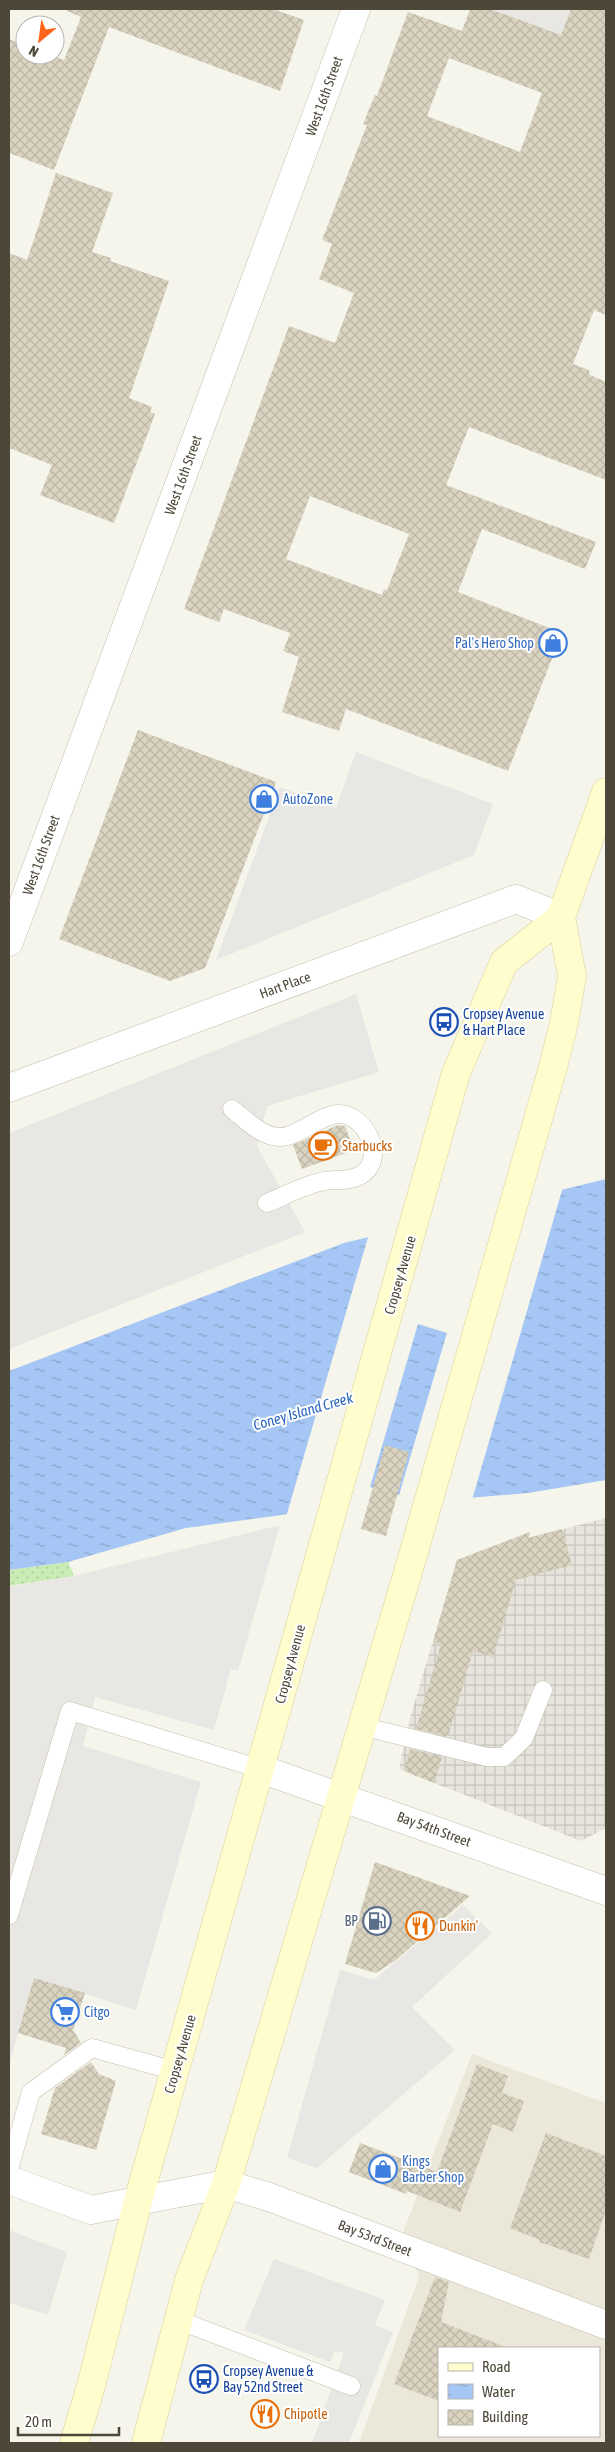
<svg xmlns="http://www.w3.org/2000/svg" width="615" height="2452" font-family="'Asap Condensed',sans-serif">
  <defs>
    <pattern id="industrial-grid" width="8" height="8" patternUnits="userSpaceOnUse" patternTransform="scale(1.25)"><rect width="8" height="8" fill="#e6e4dd"/><path d="M0 4h8M4 0v8" fill="none" stroke="#c7c5be"/></pattern>
    <pattern id="grass-dots" width="8" height="8" patternUnits="userSpaceOnUse" patternTransform="scale(1.25)"><rect width="8" height="8" fill="#c8ecb3"/><path d="M2 2h.1M6 6h.1" fill="none" stroke="#adcc9b" stroke-width="1.8" stroke-linecap="round"/></pattern>
    <pattern id="water-ripples" width="26" height="14" patternUnits="userSpaceOnUse" patternTransform="scale(1.25)"><rect width="26" height="14" fill="#a6c7f5"/><path d="M2 4q2-2 4 0t4 0M15 11q2-2 4 0t4 0" fill="none" stroke="#89a3c7"/></pattern>
    <pattern id="building-cross-hatch" width="8" height="8" patternUnits="userSpaceOnUse" patternTransform="scale(1.25)"><rect width="8" height="8" fill="#d9d3c0"/><path d="M0 0l8 8M0 8l8-8" fill="none" stroke="#bcb6a6"/></pattern>
  </defs>
  <rect width="100%" height="100%" fill="#f6f5ec"/>
  <path fill="#ebe8d9" fill-rule="evenodd" d="M472 2054 606 2103V2443H359L419 2277 403 2232ZM439 2348H599V2436H439Z"/>
  <path fill="url(#industrial-grid)" d="M606 1518V1828L581 1841 399 1769 410 1718 457 1560 530 1532 529 1538Z"/>
  <path fill="url(#grass-dots)" d="M68 1562 74 1576 9 1586V1570Z"/>
  <g fill="#e8e7e3">
    <path d="M490 9H571L561 35Z"/>
    <path d="M356 752 493 804 474 855 216 960 280 787 336 808Z"/>
    <path d="M356 994 379 1072 267 1106 257 1146 305 1232 9 1349V1133Z"/>
    <path d="M280 1525 238 1671 231 1669 214 1730 95 1697 83 1746 201 1782 136 2010 34 1978 9 2065V1587L74 1576Z"/>
    <path d="M463 1905 492 1933 412 2007 455 2050 317 2168 287 2158 340 1970 374 1980Z"/>
    <path d="M9 2230 67 2252 48 2315 9 2303Z"/>
    <path d="M274 2259 385 2300 375 2325 393 2332 349 2443H312L344 2353 335 2351 330 2362 244 2330Z"/>
  </g>
  <path fill="url(#water-ripples)" d="M606 1179V1480L528 1493 311 1511 186 1528 68 1562 9 1570V1371L344 1243Z"/>
  <path fill="#f6f5ec" fill-rule="evenodd" d="M563 1187 472 1500 286 1517 369 1234ZM418 1324 447 1333 399 1495 370 1487Z"/>
  <g fill="url(#building-cross-hatch)" fill-rule="evenodd">
    <path d="M67 9H273L304 20 280 91 109 27 54 170 9 153V39L25 45V55H50L64 60 81 17 67 11Z"/>
    <path d="M470 9H490L561 35 571 9H606V315L594 310 573 364 589 370 590 375 606 382V480L469 427 446 485 596 542 585 569 482 529 458 592 562 633 508 771 346 709 339 731 282 712 299 657 283 651 290 633 224 609 219 622 184 609 289 326 335 343 354 293 319 279 332 244 322 240 367 125 363 124 375 95 377 96 408 12 462 31ZM449 58 542 93 520 152 427 116ZM310 496 409 534 387 590 384 589 382 595 286 559Z"/>
    <path d="M56 173 113 193 92 252 111 258 110 261 169 281 129 398 152 407 150 412 155 414 114 523 40 495 52 465 9 448V253L27 260Z"/>
    <path d="M138 730 276 782 205 968 170 981 59 939Z"/>
    <path d="M338 1125 345 1126 354 1150 302 1169 293 1145Z"/>
    <path d="M385 1445 409 1452 386 1536 361 1529Z"/>
    <path d="M562 1529 572 1565 516 1580 493 1657 473 1651 448 1736 416 1729 441 1644 433 1642 457 1560 530 1532 528 1538Z"/>
    <path d="M410 1749 442 1757 434 1783 404 1771Z"/>
    <path d="M375 1862 470 1896 396 1960 376 1973 345 1964Z"/>
    <path d="M34 1978 85 1993 73 2030 81 2043 64 2055 66 2048 18 2033Z"/>
    <path d="M91 2062 99 2074 116 2081 96 2150 41 2134 55 2088Z"/>
    <path d="M477 2064 508 2076 502 2093 524 2101 513 2132 493 2124 460 2212 407 2191 406 2194 349 2172 360 2143 437 2172Z"/>
    <path d="M546 2133 606 2156V2210L589 2259 539 2242 540 2240 510 2228Z"/>
    <path d="M435 2277 449 2282 441 2322 503 2346V2348H439V2401L394 2384Z"/>
  </g>
  <g fill="none" stroke-linecap="round" stroke-linejoin="round">
    <defs>
      <g id="lane">
        <path d="M232 1109C246 1120 262 1137 280 1137 297 1137 319 1116 337 1114 365 1112 388 1159 361 1175 348 1183 334 1178 320 1182 302 1186 284 1196 267 1203"/>
        <path d="M361 1726 487 1757H504L524 1738 543 1690"/>
        <path d="M9 1915 70 1711 261 1769"/>
        <path d="M9 2169 31 2092 92 2048 175 2071"/>
        <path d="M178 2320 351 2386"/>
      </g>
      <g id="street">
        <path d="M9 942 356 9"/>
        <path d="M9 1088 516 899 561 917"/>
        <path d="M261 1769 606 1891"/>
        <path d="M9 2180 91 2210 226 2184 269 2197 606 2325"/>
      </g>
      <g id="secondary">
        <path d="M74 2443 91 2386 138 2201 456 1073 504 962 561 917"/>
        <path d="M146 2443 189 2280 226 2184 411 1562 553 1067 564 1023 572 976 561 917 606 792"/>
      </g>
    </defs>
    <use href="#lane" stroke="#c3bfad" stroke-width="19"/>
    <use href="#street" stroke="#c3bfad" stroke-width="29"/>
    <use href="#secondary" stroke="#d8d39a" stroke-width="29"/>
    <use href="#lane" stroke="#fff" stroke-width="18"/>
    <use href="#street" stroke="#fff" stroke-width="28"/>
    <use href="#secondary" stroke="#fffccd" stroke-width="28"/>
  </g>
  <defs>
    <symbol id="shop-ring" viewBox="-11 -11 22 22"><circle r="9.5" fill="#fff" stroke="#3f7fe0" stroke-width="1.5"/><path d="M-5-2.5h2.3a2.7 3.5 0 0 1 5.4 0H5L5.5 6h-11ZM-1.5-2.5h3a1.5 2.3 0 0 0-3 0Z" fill="#3f7fe0"/></symbol>
    <symbol id="bus-ring" viewBox="-11 -11 22 22"><circle r="9.5" fill="#fff" stroke="#1a4fb4" stroke-width="1.5"/><path d="M-5-6H5V4H4V6H2V4H-2V6H-4V4H-5ZM-3.5-4V0h7V-4ZM-3.5 1.2v1.5H-2V1.2ZM2 1.2v1.5H3.5V1.2Z" fill="#1a4fb4"/></symbol>
    <symbol id="cafe-ring" viewBox="-11 -11 22 22"><circle r="9.5" fill="#fff" stroke="#e8710a" stroke-width="1.5"/><path d="M-5.5-4.5H6V0H3Q3 3.5 0 3.5H-2.5Q-5.5 3.5-5.5 0ZM3-3.2v2h1.7v-2ZM-6 4.5H4V6H-6Z" fill="#e8710a"/></symbol>
    <symbol id="fuel-ring" viewBox="-11 -11 22 22"><circle r="9.5" fill="#fff" stroke="#5c6f8a" stroke-width="1.5"/><path d="M-5.5-6h7V0h2V4h1.3V-2.5L3-4.5l.8-.8L6-3V5H2.5V1h-1V6h-7ZM-4.2-4.7v3.2H.2V-4.7Z" fill="#5c6f8a"/></symbol>
    <symbol id="restaurant-ring" viewBox="-11 -11 22 22"><circle r="9.5" fill="#fff" stroke="#e8710a" stroke-width="1.5"/><path d="M-5-6h1v4h1v-4h1v4h1v-4h1v5L-1.5 .5V6h-2V.5L-5-1ZM5-6V6H3V1.5H1.5Q1.5-4 5-6Z" fill="#e8710a"/></symbol>
    <symbol id="supermarket-ring" viewBox="-11 -11 22 22"><circle r="9.5" fill="#fff" stroke="#3f7fe0" stroke-width="1.5"/><path d="M-6-5.5h2.5l.6 2H6L4.5 2H-2.5L-4.4-4H-6ZM-1.5 3.2a1.3 1.3 0 1 0 .1 0ZM3 3.2a1.3 1.3 0 1 0 .1 0Z" fill="#3f7fe0"/></symbol>
  </defs>
  <g fill-rule="evenodd">
    <use href="#shop-ring" x="537" y="627" width="32" height="32"/>
    <use href="#shop-ring" x="248" y="783" width="32" height="32"/>
    <use href="#bus-ring" x="428" y="1006" width="32" height="32"/>
    <use href="#cafe-ring" x="307" y="1130" width="32" height="32"/>
    <use href="#fuel-ring" x="361" y="1905" width="32" height="32"/>
    <use href="#restaurant-ring" x="404" y="1910" width="32" height="32"/>
    <use href="#supermarket-ring" x="49" y="1996" width="32" height="32"/>
    <use href="#shop-ring" x="367" y="2153" width="32" height="32"/>
    <use href="#bus-ring" x="188" y="2363" width="32" height="32"/>
    <use href="#restaurant-ring" x="249" y="2398" width="32" height="32"/>
  </g>
  <g text-anchor="middle" dominant-baseline="central" stroke-width="4" stroke-linejoin="round" paint-order="stroke">
    <g font-size="14" fill="#4c4738" stroke="#fff">
      <text transform="translate(324 96) rotate(-70)">West 16th Street</text>
      <text transform="translate(183 475) rotate(-70)">West 16th Street</text>
      <text transform="translate(41 855) rotate(-70)">West 16th Street</text>
      <text transform="translate(285 985) rotate(-20)">Hart Place</text>
      <text transform="translate(400 1275) rotate(-74)">Cropsey Avenue</text>
      <text transform="translate(290 1664) rotate(-75)">Cropsey Avenue</text>
      <text transform="translate(434 1829) rotate(20)">Bay 54th Street</text>
      <text transform="translate(180 2054) rotate(-74)">Cropsey Avenue</text>
      <text transform="translate(375 2238) rotate(21)">Bay 53rd Street</text>
    </g>
    <g font-size="14" fill="#366cbe" stroke="#fff" text-anchor="start">
      <text x="534" y="643" text-anchor="end">Pal's Hero Shop</text>
      <text x="283" y="799">AutoZone</text>
      <text x="84" y="2012">Citgo</text>
      <text x="402" y="2161">Kings<tspan x="402" dy="16">Barber Shop</tspan></text>
    </g>
    <g font-size="14" fill="#164399" stroke="#fff" text-anchor="start">
      <text x="463" y="1014">Cropsey Avenue<tspan x="463" dy="16">&amp; Hart Place</tspan></text>
      <text x="223" y="2371">Cropsey Avenue &amp;<tspan x="223" dy="16">Bay 52nd Street</tspan></text>
    </g>
    <g font-size="14" fill="#c56008" stroke="#fff" text-anchor="start">
      <text x="342" y="1146">Starbucks</text>
      <text x="439" y="1926">Dunkin'</text>
      <text x="284" y="2414">Chipotle</text>
    </g>
    <g font-size="14" fill="#4e5e75" stroke="#fff" text-anchor="end">
      <text x="358" y="1921">BP</text>
    </g>
    <g font-size="15" font-style="italic" fill="#2a66bf" stroke="#fff">
      <text transform="translate(303 1411) rotate(-16)">Coney Island Creek</text>
    </g>
  </g>
  <rect width="615" height="2452" fill="none" stroke="#4c4738" stroke-width="20"/>
  <rect x="438" y="2347" width="162" height="90" fill="#ffffff" stroke="#b7b5af"/>
  <rect x="448" y="2363" width="25" height="8" fill="#fffccd" stroke="#b7b5af"/>
  <text x="482" y="2372" font-size="15" fill="#4c4738">Road</text>
  <rect x="448" y="2384" width="25" height="15" fill="url(#water-ripples)" stroke="#b7b5af"/>
  <text x="482" y="2397" font-size="15" fill="#4c4738">Water</text>
  <rect x="448" y="2410" width="25" height="15" fill="url(#building-cross-hatch)" stroke="#b7b5af"/>
  <text x="482" y="2422" font-size="15" fill="#4c4738">Building</text>
  <g transform="translate(40 40) rotate(209)"><circle r="24" fill="#ffffff" stroke="#b7b5af"/>
  <path d="M0-4L9 19L0 12L-9 19Z" fill="#ff651a"/>
  <text y="-8" font-size="14" font-weight="bold" text-anchor="middle" fill="#4c4738">N</text>
  </g>
  <path d="M18 2427v8h101v-8" fill="none" stroke="#4c4738" stroke-width="2.5"/>
  <text x="25" y="2427" font-size="15" fill="#4c4738" stroke="#ffffff" stroke-width="4" paint-order="stroke">20 m</text>
</svg>
